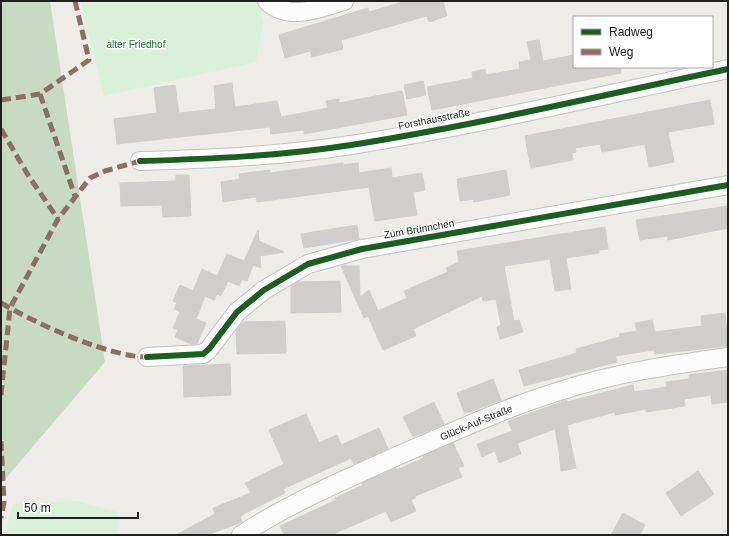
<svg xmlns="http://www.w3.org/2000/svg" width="729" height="536" font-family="Helvetica,sans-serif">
  <rect width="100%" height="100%" fill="#edece9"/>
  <path fill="#c8dac1" d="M1 1H50L105 362 1 484Z"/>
  <g fill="#d9f1db">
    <path d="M80 1H257L263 23 256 62 104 96Z"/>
    <path d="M77 501 117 512 118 535H5L13 504Z"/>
  </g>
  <g fill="#d0cecc" stroke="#d0cecb">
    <path d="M406 1H443L447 16 429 22 427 16 359 35 341 40 343 49 312 57 310 51 285 58 279 35 368 8 369 12Z"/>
    <path d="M539 40 543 61 574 55V67H621V73L432 110 427 87 473 78 472 72 485 69 486 75 520 69 519 62 531 60 527 42Z"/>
    <path d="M423 81 426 95 407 99 404 85Z"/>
    <path d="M232 83 235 107 277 101 281 117 328 108 326 101 339 99V103L402 91 407 115 304 134V130L271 134 270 127 117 144 114 119 157 113 154 88 175 85 179 113 216 109 214 86Z"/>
    <path d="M710 100 714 124 668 132 674 162 649 167 645 144 602 152 600 144 575 148 576 152 572 153 573 160 531 168 525 136Z"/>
    <path d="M343 163V165L358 163 359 173 391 168 392 178 422 173 425 190 413 192 417 215 375 221 369 187 257 202 256 197 223 202 221 182 240 179 239 174 270 170V173Z"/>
    <path d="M506 170 510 195 474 202 473 199 460 201 457 179Z"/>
    <path d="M176 175H189L191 216 163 217 162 205 121 206 120 183 176 181Z"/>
    <path d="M728 206V228L668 240 667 236 640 240 636 220Z"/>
    <path d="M357 225 359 239 304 248 301 234Z"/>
    <path d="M605 227 608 249 599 250V253L566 258 571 289 555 291 550 259 504 266 514 321 519 320 523 332 500 339 497 327 501 325 496 299 483 301 482 296 413 329 416 336 383 350 368 316 364 318 341 266H359L360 297 369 290 378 311 407 298 404 291 448 272 446 268 459 262 457 251Z"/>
    <path d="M258 230 259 241 284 252 260 256 261 268 253 265 247 281 242 279 239 286 217 276 227 254 244 261Z"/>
    <path d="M202 269 228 281 221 296 217 294 214 300 205 296 196 319 206 323 197 344H191L175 337 178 330 173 328 180 312 174 309 177 303 173 301 180 285 193 291Z"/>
    <path d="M340 281 341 312 291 313V286L298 282Z"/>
    <path d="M725 313 726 325H728V346L655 354 654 350 615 356 617 362 524 386 519 370 577 353 576 349 620 337 619 334 637 331 635 323 652 320 655 332 702 326 701 316Z"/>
    <path d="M285 321 286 353 237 354 236 330 243 322Z"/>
    <path d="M230 364 231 395 184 397 183 366Z"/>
    <path d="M728 370V402L712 404 711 395 684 399 685 406 646 412V409L615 415V412L567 425 576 468 561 471 559 451 555 429 517 443 521 454 499 463 495 451 482 457 477 444 512 431 508 421 567 400V402L633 385 634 392 667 387 666 382 689 379V375Z"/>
    <path d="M493 379 501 400 470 412H464L457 393Z"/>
    <path d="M434 402 444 424 413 437 403 417Z"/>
    <path d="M306 414 319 443 337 435 341 445 379 428 388 449 354 464 351 458 283 489 285 493 240 516 242 522 207 535H176L215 514 213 508 251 493 245 483 284 464 269 430Z"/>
    <path d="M453 443 464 466 458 468 462 477 415 496V498L411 500 416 511 391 522 386 511 331 535H284L280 526 336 500 335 498 363 485 362 483 396 468 397 470 424 458 423 456Z"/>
    <path d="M698 471 714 494 681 516 666 493Z"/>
    <path d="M623 513 645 525 640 535H611Z"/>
  </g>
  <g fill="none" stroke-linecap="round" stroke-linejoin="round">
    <defs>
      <g id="street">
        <path d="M267 1C290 22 319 8 344 1"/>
        <path d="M140 161C210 159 281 156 351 145 477 125 603 95 728 69"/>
        <path d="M147 357 203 354 209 349 237 312 264 290 308 264 362 249 728 185"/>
        <path id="s1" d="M241 535C290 503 344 480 397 456 451 433 504 408 560 391 614 373 671 365 728 357"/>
      </g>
    </defs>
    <use href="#street" stroke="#c3c3c1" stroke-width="20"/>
    <use href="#street" stroke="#fcfcfc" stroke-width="18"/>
    <g stroke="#8d6e63" stroke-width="5" stroke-dasharray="10 5" stroke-linecap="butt">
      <path d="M40 94 75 196"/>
      <path d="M1 100 40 94 89 60 75 1"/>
      <path d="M1 129 28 175 58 219"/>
      <path d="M1 303C35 323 112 359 151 357"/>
      <path d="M1 395 10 308 58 219 90 178 105 171 140 161"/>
      <path d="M1 441 4 502 1 518"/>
    </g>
    <defs>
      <g id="cycleway">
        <path d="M140 161C210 159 281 156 351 145 477 125 603 95 728 69"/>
        <path d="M147 357 203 354 209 349 237 312 264 290 308 264 362 249 728 185"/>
      </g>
    </defs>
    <use href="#cycleway" stroke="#fff" stroke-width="8"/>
    <use href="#cycleway" stroke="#1b5e20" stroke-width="6"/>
  </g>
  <g text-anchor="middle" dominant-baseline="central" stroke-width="3" stroke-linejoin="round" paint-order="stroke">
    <g font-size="10" fill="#177524" stroke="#fff">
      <text x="136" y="44">alter Friedhof</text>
    </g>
    <g font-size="10" fill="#202020" stroke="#fff">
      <text transform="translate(434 119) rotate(-11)">Forsthausstraße</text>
      <text transform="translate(419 229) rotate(-10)">Zum Brünnchen</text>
      <text stroke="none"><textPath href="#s1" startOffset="261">Glück-Auf-Straße</textPath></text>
    </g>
  </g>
  <rect width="729" height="536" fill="none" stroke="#202020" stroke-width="4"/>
  <rect x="573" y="16" width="140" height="52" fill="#ffffff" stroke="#a6a6a6"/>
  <rect x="581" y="29" width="20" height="6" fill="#1b5e20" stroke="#a6a6a6"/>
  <text x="609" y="36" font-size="12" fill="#202020">Radweg</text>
  <rect x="581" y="49" width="20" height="6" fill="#8d6e63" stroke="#a6a6a6"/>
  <text x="609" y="56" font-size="12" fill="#202020">Weg</text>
  <path d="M18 512v6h120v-6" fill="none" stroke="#202020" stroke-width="2"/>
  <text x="24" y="512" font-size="12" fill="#202020" stroke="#ffffff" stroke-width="3" paint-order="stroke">50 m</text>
</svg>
